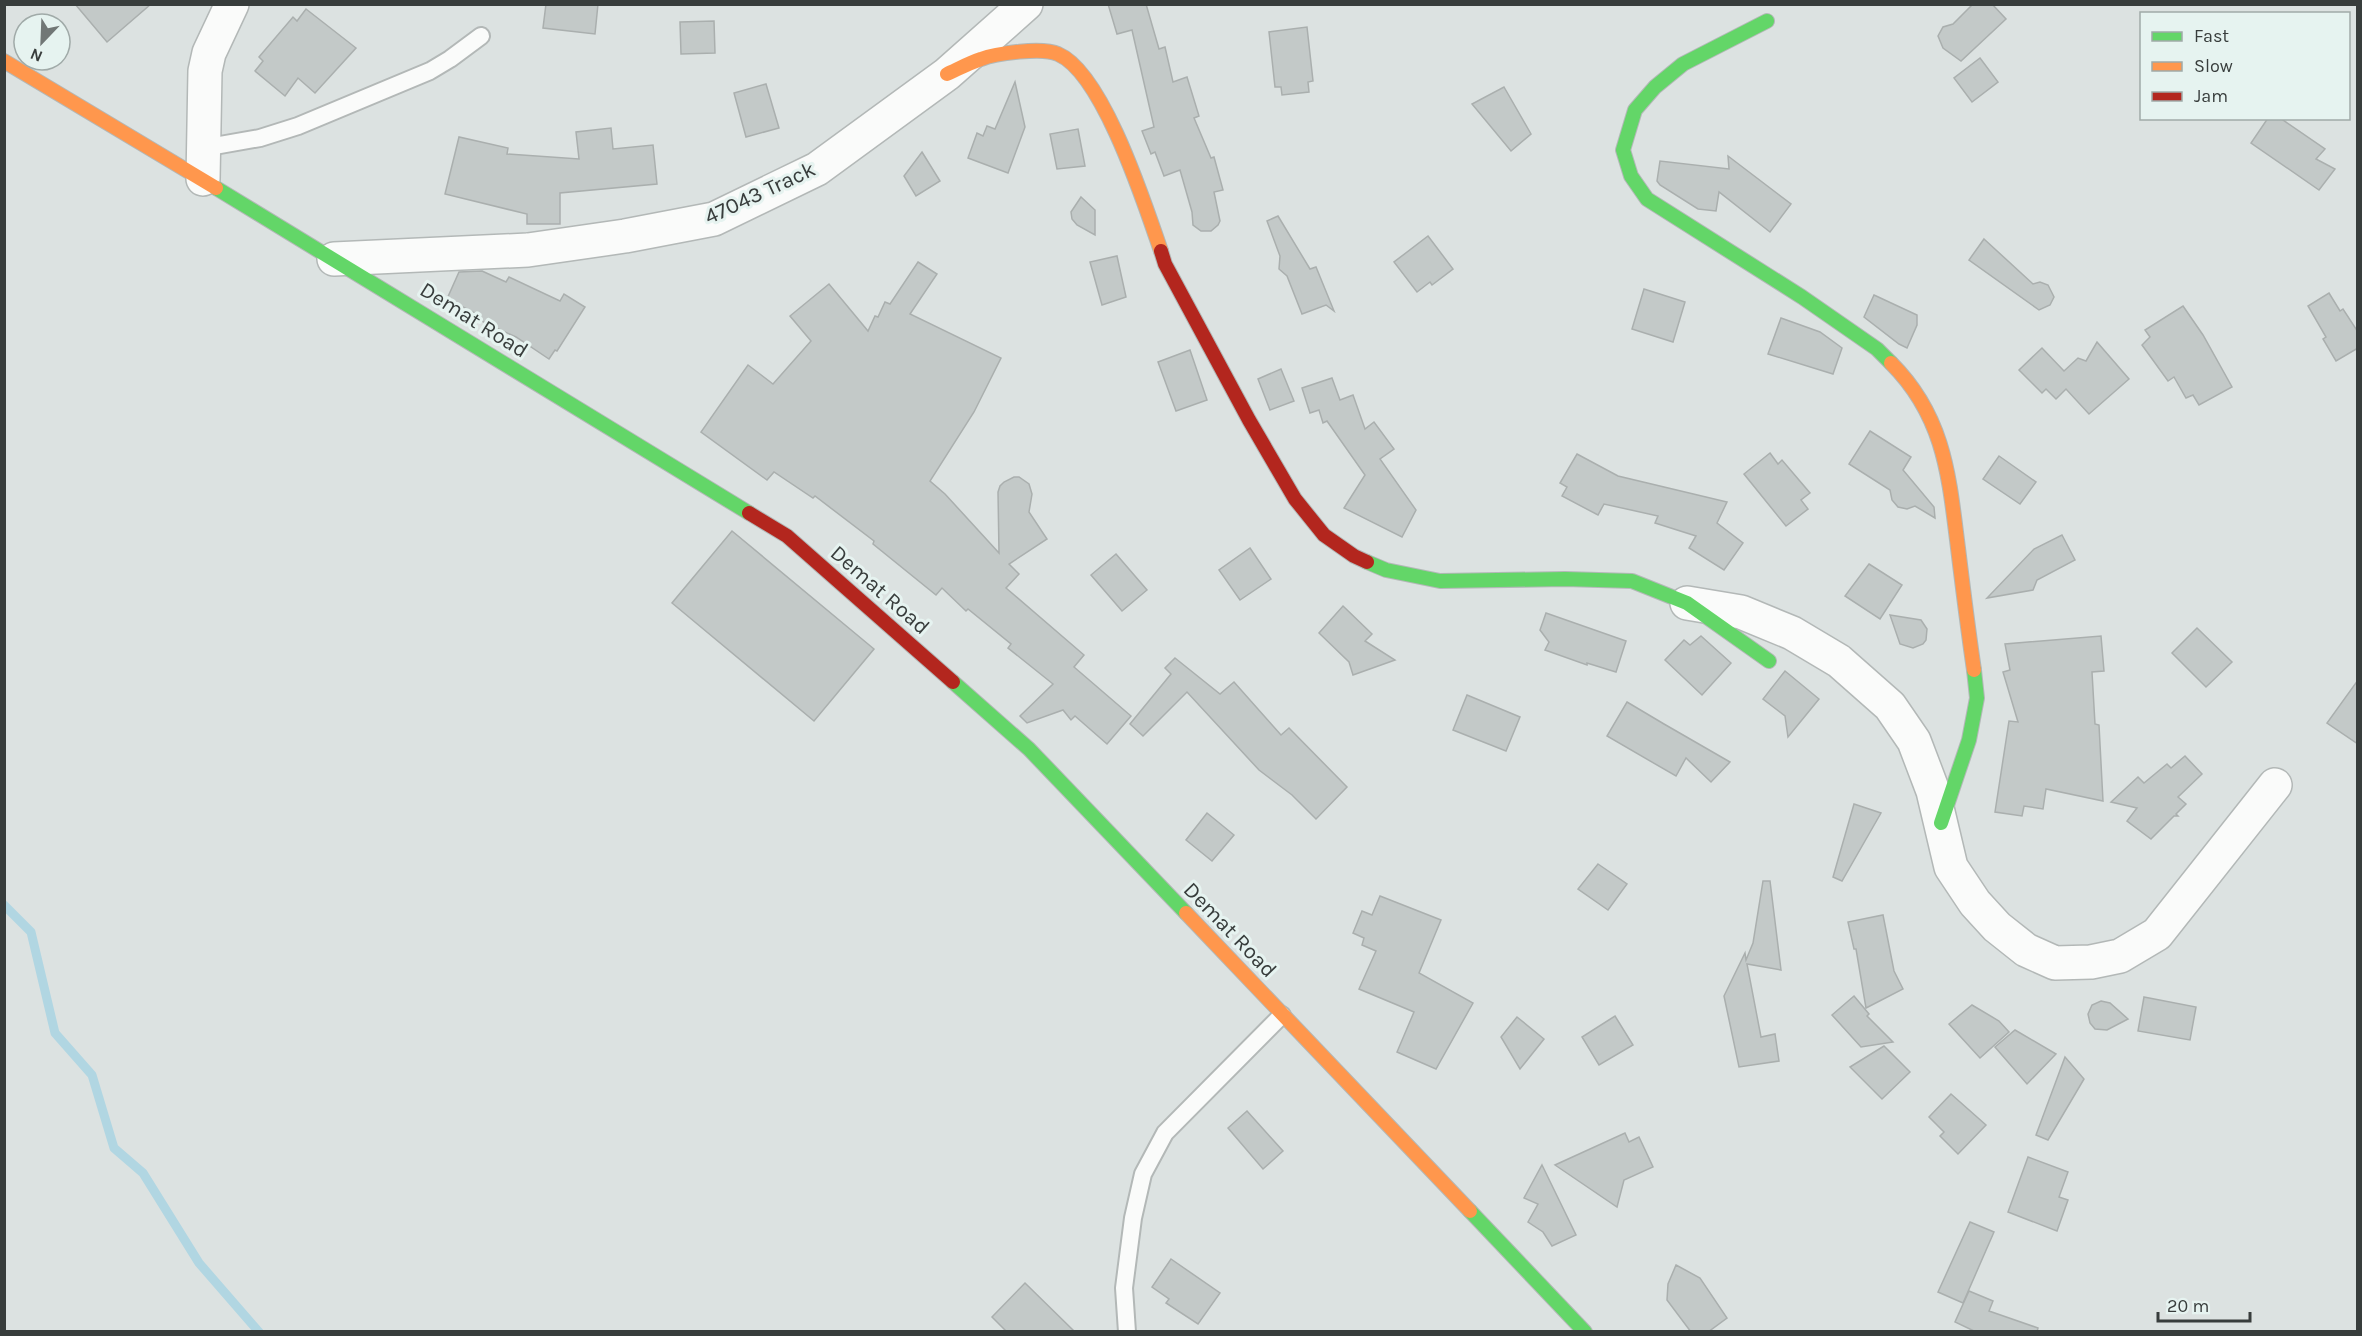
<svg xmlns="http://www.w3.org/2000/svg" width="2362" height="1336" font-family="Karla,sans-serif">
  <rect width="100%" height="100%" fill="#dce2e1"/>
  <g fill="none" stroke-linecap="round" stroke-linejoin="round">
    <path stroke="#b1d6e2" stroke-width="9" d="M4 905 31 932 55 1033 92 1075 114 1148 143 1173 199 1263 259 1332"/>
  </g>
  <g fill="#c3c9c8" stroke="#aaafae" stroke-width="1.5">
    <path d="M75 4H151L107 42Z"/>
    <path d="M546 4H598L595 34 543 28Z"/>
    <path d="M1108 4H1146L1159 49 1165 47 1173 82 1187 77 1199 116 1194 118 1211 158 1214 157 1223 190 1214 192 1220 221 1218 225 1211 231H1201L1193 225 1192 212 1180 170 1164 176 1155 152 1151 154 1142 131 1154 127 1132 30 1117 34Z"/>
    <path d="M1973 4H1992L2006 19 1961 61 1943 48 1938 36 1943 27 1953 24Z"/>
    <path d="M306 9 356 48 315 93 298 78 285 96 255 71 263 61 259 57 293 17 297 21Z"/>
    <path d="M714 21 715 53 681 54 680 22Z"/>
    <path d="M1307 27 1313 81 1308 82 1309 92 1282 95 1281 87H1275L1269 32Z"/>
    <path d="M1980 58 1998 82 1972 102 1954 78Z"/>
    <path d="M1015 82 1025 127 1008 173 968 158 977 133 983 136 987 126 995 129Z"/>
    <path d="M766 84 779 128 746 137 734 93Z"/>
    <path d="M1504 87 1531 134 1511 151 1472 104Z"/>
    <path d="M2268 118H2280L2325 149 2316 159 2335 169 2319 190 2251 143Z"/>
    <path d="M611 128 613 149 653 145 657 184 560 193V224H527V214L445 194 459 137 508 148 507 154 579 159 576 132Z"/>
    <path d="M1078 129 1085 166 1057 169 1050 134Z"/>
    <path d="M922 152 940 181 916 196 904 176Z"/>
    <path d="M1728 156 1791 204 1770 232 1719 192 1716 211 1698 209 1660 185 1657 181 1660 161 1729 169Z"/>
    <path d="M1081 197 1095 210V235L1077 225 1072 219 1071 212Z"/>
    <path d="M1278 216 1310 269 1316 267 1334 311 1326 305 1302 314 1287 276 1279 269 1280 256 1267 221Z"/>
    <path d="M1428 236 1453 269 1432 285 1430 282 1417 292 1394 262Z"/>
    <path d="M1984 239 2033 284 2040 282 2048 285 2054 297 2050 305 2039 310 1969 260Z"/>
    <path d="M1117 256 1126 297 1102 305 1090 262Z"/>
    <path d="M918 262 937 274 910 314 1001 358 974 412 930 481 945 494 999 553 998 492 1000 486 1004 482 1014 477H1019L1029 484 1032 494 1029 512 1047 539 1009 564 1019 574 1006 588 1084 655 1074 667 1131 716 1107 744 1075 716 1071 720 1063 710 1027 723 1020 716 1053 684 1008 648 1011 644 968 609 966 611 942 588 936 595 873 544 874 541 815 496 813 498 774 472 767 480 701 432 748 365 773 384 811 341 790 316 829 284 868 331 875 316 878 317 885 302 890 304Z"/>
    <path d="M482 271 506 282 509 277 560 301 564 294 585 307 557 351 555 350 549 359 516 337 477 319 479 315 447 299 459 272Z"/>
    <path d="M1644 289 1685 302 1673 342 1632 329Z"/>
    <path d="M2329 293 2340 311 2343 309 2358 332V348L2336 361 2323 339 2326 337 2308 306Z"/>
    <path d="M1874 295 1917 315V325L1907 348 1899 344 1864 317Z"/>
    <path d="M2183 306 2203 335 2232 387 2199 405 2193 395 2186 398 2174 377 2168 381 2142 345 2150 337 2145 330Z"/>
    <path d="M1781 318 1820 332 1842 348 1833 374 1768 354Z"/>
    <path d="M2097 342 2129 379 2089 414 2066 389 2056 399 2046 389 2042 393 2019 370 2042 348 2064 371 2078 358 2086 361Z"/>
    <path d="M1190 350 1207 400 1176 411 1158 362Z"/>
    <path d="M1281 369 1294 401 1270 410 1258 379Z"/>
    <path d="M1332 378 1340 400 1353 395 1365 429 1374 422 1394 449 1380 459 1416 510 1402 537 1344 508 1365 475 1327 421 1323 423 1319 410 1310 413 1302 388Z"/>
    <path d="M1870 431 1911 457 1903 470 1934 507 1935 518 1915 506 1907 509 1898 507 1892 500 1890 490 1849 464Z"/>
    <path d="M1770 453 1778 464 1782 460 1810 493 1801 500 1808 509 1786 526 1744 474Z"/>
    <path d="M1577 454 1618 476 1727 502 1717 523 1743 543 1724 570 1689 548 1696 536 1655 523 1658 516 1604 504 1598 515 1562 496 1567 487 1560 483Z"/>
    <path d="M1999 456 2036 482 2020 504 1983 479Z"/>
    <path d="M732 531 874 649 814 721 672 603Z"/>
    <path d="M2062 535 2075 560 2037 580 2033 590 1987 598 2034 549Z"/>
    <path d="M1250 548 1271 579 1240 600 1219 570Z"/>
    <path d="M1116 554 1147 590 1122 611 1091 575Z"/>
    <path d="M1869 564 1902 585 1880 619 1845 596Z"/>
    <path d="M1343 606 1372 634 1365 641 1395 660 1353 675 1349 662 1319 633Z"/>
    <path d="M1546 613 1626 641 1616 672 1587 663V665L1545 650 1549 642 1540 630Z"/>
    <path d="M1890 615 1921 620 1927 629 1926 640 1923 644 1913 648 1900 644Z"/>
    <path d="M2197 628 2232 662 2206 687 2172 653Z"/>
    <path d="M1701 636 1731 663 1702 695 1665 660 1684 640 1690 645Z"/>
    <path d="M2101 636 2104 671 2092 672 2095 724 2099 725 2103 801 2046 789 2043 809 2024 806 2022 816 1995 812 2009 721 2018 722 2003 672 2010 670 2005 644Z"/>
    <path d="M1175 658 1220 694 1234 682 1281 735 1289 728 1347 787 1316 819 1292 795 1259 770 1187 692 1143 736 1130 724 1171 674 1165 668Z"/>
    <path d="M1785 671 1819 699 1788 737 1785 716 1763 699Z"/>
    <path d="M2358 680V744L2327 723Z"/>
    <path d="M1467 695 1520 717 1506 751 1453 730Z"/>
    <path d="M1627 702 1664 724 1730 762 1711 782 1686 758 1676 776 1607 736Z"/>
    <path d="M2185 756 2202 774 2178 797 2186 804 2176 814 2178 816H2174L2151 839 2127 821 2137 808 2111 802 2138 777 2144 783 2167 764 2171 768Z"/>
    <path d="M1854 804 1881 813 1842 881 1833 877Z"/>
    <path d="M1207 813 1234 835 1212 861 1186 840Z"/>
    <path d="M1598 864 1627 884 1608 910 1578 889Z"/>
    <path d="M1763 881H1770L1781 970 1747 964 1761 1037 1775 1034 1779 1061 1739 1067 1724 996 1745 953 1746 960 1753 943Z"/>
    <path d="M1380 896 1441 920 1419 973 1473 1003 1436 1069 1397 1052 1414 1012 1359 989 1376 951 1362 945 1364 938 1353 933 1362 911 1372 915Z"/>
    <path d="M1883 915 1894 971 1903 989 1866 1008 1856 949H1854L1848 922Z"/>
    <path d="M1854 996 1869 1014 1867 1016 1893 1042 1861 1047 1832 1015Z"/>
    <path d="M2144 997 2196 1007 2190 1040 2138 1031Z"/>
    <path d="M2101 1001 2110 1003 2128 1019 2107 1030 2095 1029 2090 1023 2088 1014 2092 1005Z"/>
    <path d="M1972 1005 1999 1021 2009 1032 1980 1058 1949 1024Z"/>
    <path d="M1615 1016 1633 1045 1599 1065 1582 1037Z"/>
    <path d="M1517 1017 1544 1039 1520 1069 1501 1037Z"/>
    <path d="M2015 1030 2056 1054 2027 1084 1995 1047Z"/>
    <path d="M1884 1046 1910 1072 1882 1099 1850 1067Z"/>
    <path d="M2065 1057 2084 1079 2048 1140 2036 1135Z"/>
    <path d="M1951 1094 1986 1125 1958 1154 1940 1136 1944 1132 1929 1117Z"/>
    <path d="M1247 1111 1283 1151 1263 1169 1228 1128Z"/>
    <path d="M1625 1133 1629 1142 1639 1137 1653 1167 1624 1180 1617 1207 1555 1165Z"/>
    <path d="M2028 1157 2068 1172 2059 1197 2068 1200 2057 1231 2008 1212Z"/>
    <path d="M1542 1165 1576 1235 1552 1246 1543 1232 1528 1222 1538 1204 1524 1198Z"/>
    <path d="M1970 1222 1994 1232 1963 1303 1938 1292Z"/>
    <path d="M1171 1259 1220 1293 1198 1324 1166 1303 1169 1299 1152 1287Z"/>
    <path d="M1676 1265 1700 1278 1727 1318 1708 1332H1691L1667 1300 1668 1284Z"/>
    <path d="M1025 1283 1075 1332H1007L992 1317Z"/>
    <path d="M1969 1291 1993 1301 1989 1311 2038 1328 2037 1332H1976L1955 1322Z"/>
  </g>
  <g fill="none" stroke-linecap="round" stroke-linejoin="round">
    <defs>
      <g id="lane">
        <path d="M203 148 260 138 298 126 430 71 450 59 481 36"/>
        <path d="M1127 1332 1124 1288 1133 1218 1143 1174 1165 1133 1282 1015"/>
      </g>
      <g id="street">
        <path d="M203 179 205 71 209 53 232 4"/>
        <path d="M334 259 528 250 625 236 714 219 817 169 947 74 1026 4"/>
        <path d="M1687 603 1741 612 1792 633 1839 661 1890 706 1914 741 1933 791 1951 867 1975 903 1997 927 2026 950 2055 963 2091 962 2120 956 2157 934 2275 785"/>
      </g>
      <g id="fast">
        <path d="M1767 21 1683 64 1655 87 1635 110 1623 150 1631 176 1647 199 1802 297 1877 349 1891 363"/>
        <path d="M216 188 749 513"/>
        <path d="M1367 562 1386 570 1440 581 1565 579 1632 581 1687 603 1769 661"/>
        <path d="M953 682 1029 749 1186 913"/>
        <path d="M1941 823 1969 740 1977 698 1974 670"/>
        <path d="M1470 1211 1585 1332"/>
      </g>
      <g id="slow">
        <path d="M4 61 216 188"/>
        <path d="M947 74C958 69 969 63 981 59 996 53 1043 47 1058 54 1103 73 1145 205 1161 251"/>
        <path d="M1891 363C1945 417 1949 477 1958 548 1963 589 1968 629 1974 670"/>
        <path d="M1186 913 1470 1211"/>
      </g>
      <g id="jam">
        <path d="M1161 251 1165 264 1249 420 1295 499 1324 535 1354 556 1367 562"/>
        <path d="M749 513 787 536 953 682"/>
      </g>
    </defs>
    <use href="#lane" stroke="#b3b8b7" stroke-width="20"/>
    <use href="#street" stroke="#b3b8b7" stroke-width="36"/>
    <use href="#fast" stroke="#b3b8b7" stroke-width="16"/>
    <use href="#slow" stroke="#b3b8b7" stroke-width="16"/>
    <use href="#jam" stroke="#b3b8b7" stroke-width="16"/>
    <use href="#lane" stroke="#fafbfa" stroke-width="16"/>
    <use href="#street" stroke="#fafbfa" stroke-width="33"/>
    <use href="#fast" stroke="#63d668" stroke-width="14"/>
    <use href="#slow" stroke="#ff974d" stroke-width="14"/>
    <use href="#jam" stroke="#b3261e" stroke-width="14"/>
  </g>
  <g text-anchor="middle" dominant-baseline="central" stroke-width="6" stroke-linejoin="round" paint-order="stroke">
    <g font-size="22" fill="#383d3c" stroke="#e6f3f0">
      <text transform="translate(760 193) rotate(-25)">47043 Track</text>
      <text transform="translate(474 320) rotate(32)">Demat Road</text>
      <text transform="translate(880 590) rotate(41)">Demat Road</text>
      <text transform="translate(1230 930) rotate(46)">Demat Road</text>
    </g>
  </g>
  <rect width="2362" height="1336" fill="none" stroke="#383d3c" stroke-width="12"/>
  <rect x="2140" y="12" width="210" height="108" fill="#e6f3f0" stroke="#a0aaa8" stroke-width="1.5"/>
  <rect x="2152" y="32" width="30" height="9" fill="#63d668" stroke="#a0aaa8" stroke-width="1.5"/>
  <text x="2194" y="42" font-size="18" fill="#383d3c">Fast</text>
  <rect x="2152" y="62" width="30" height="9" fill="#ff974d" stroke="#a0aaa8" stroke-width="1.5"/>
  <text x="2194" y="72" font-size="18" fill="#383d3c">Slow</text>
  <rect x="2152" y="92" width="30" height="9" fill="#b3261e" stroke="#a0aaa8" stroke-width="1.5"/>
  <text x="2194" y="102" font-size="18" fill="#383d3c">Jam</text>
  <g transform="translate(42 42) rotate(203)"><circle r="28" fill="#e6f3f0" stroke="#a0aaa8" stroke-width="1.5"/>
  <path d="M0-4.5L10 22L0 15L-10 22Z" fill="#717776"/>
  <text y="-9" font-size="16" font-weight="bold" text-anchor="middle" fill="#383d3c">N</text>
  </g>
  <path d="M2158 1312v9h92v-9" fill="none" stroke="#383d3c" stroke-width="3"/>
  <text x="2167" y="1312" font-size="18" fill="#383d3c" stroke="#e6f3f0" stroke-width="4.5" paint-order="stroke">20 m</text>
</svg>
